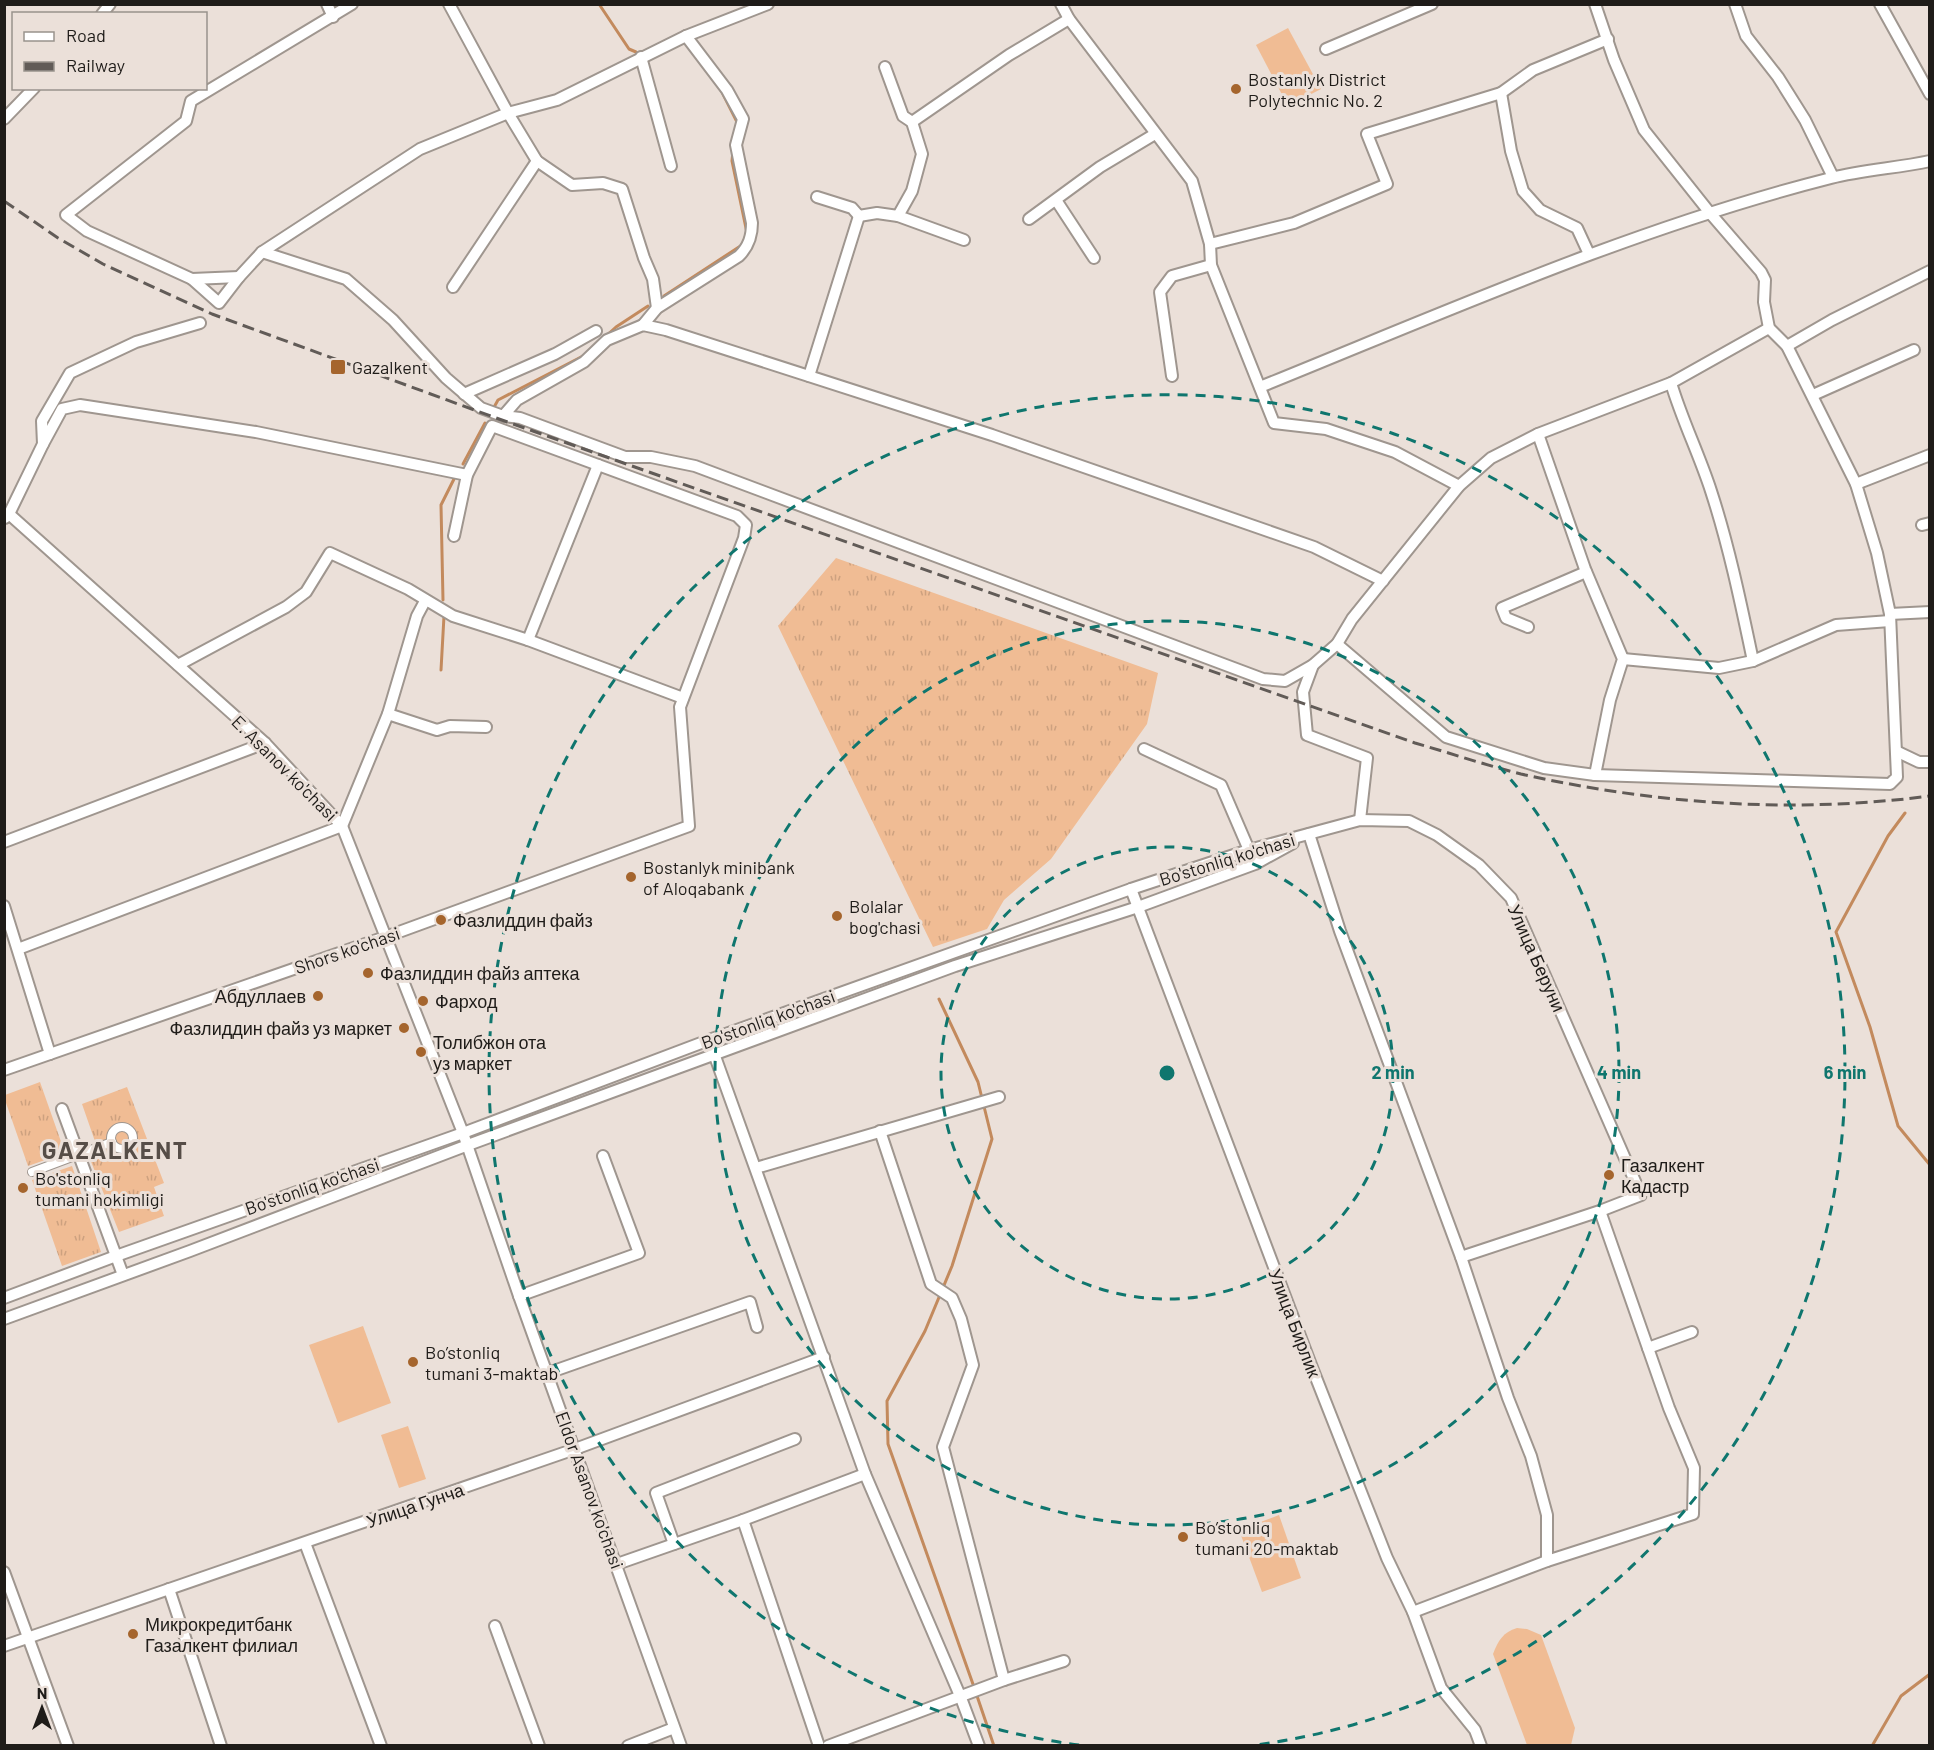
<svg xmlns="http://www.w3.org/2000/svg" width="1934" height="1750" font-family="Barlow,sans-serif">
  <defs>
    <pattern id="grass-tufts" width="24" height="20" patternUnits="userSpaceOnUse" patternTransform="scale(1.5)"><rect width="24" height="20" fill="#f0bc94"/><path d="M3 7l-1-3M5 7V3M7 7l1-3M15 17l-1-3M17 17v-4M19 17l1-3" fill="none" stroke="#cda17f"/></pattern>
  </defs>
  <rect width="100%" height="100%" fill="#ebe0d9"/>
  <g fill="url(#grass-tufts)">
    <path d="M836 558 1158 673 1147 724 1051 859 1004 900 987 929 933 947 778 626Z"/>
    <path d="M40 1082 65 1153 28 1166 5 1100V1095Z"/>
    <path d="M127 1087 164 1183 154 1187 164 1216 119 1232 88 1154 98 1150 82 1104Z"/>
    <path d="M72 1166 101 1252 62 1266 32 1180Z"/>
  </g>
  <g fill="#f0bc94">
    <path d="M1288 28 1321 89 1288 106 1256 45Z"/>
    <path d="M363 1326 391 1403 338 1423 309 1345Z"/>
    <path d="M408 1426 426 1479 399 1488 381 1435Z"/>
    <path d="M1279 1515 1301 1578 1262 1592 1239 1530Z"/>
    <path d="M1517 1628 1527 1629 1541 1635 1575 1728 1571 1745H1527L1493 1654C1498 1641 1503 1632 1517 1628Z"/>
  </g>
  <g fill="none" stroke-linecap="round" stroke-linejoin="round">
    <g stroke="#c38a5d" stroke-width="3">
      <path d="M599 4 629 49 636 52"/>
      <path d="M721 90 738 124"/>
      <path d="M664 296 742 245 747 233 732 161 733 151"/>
      <path d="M606 336 616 327 648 306"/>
      <path d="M493 409 498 400 583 356"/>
      <path d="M463 464 485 423"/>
      <path d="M443 600 441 505 454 479"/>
      <path d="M441 670 444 616"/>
      <path d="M1905 813 1888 836 1836 932 1870 1027 1898 1126 1930 1165"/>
      <path d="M939 999 978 1082 992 1139 952 1266 925 1331 887 1401 888 1444 974 1687"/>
      <path d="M976 1693 994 1746"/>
      <path d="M1872 1746 1901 1696 1930 1674"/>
    </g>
    <defs>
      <g id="pedestrian">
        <circle cx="122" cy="1138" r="11"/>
        <path d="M32 1172 112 1142"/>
      </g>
      <g id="minor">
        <path d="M327 4 333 17"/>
        <path d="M352 4 191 101 186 121 66 215 87 231 192 279 219 303 239 277 262 252 420 149 508 113 557 100 686 36 768 4"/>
        <path d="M449 4 508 113 537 161 572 185 603 183 622 189 644 258 653 279 657 308"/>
        <path d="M1061 4 1069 19 1192 181 1210 244 1211 265 1274 423 1326 429 1395 452 1459 486"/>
        <path d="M1735 4 1746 36 1778 77 1805 120 1833 177"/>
        <path d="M1880 4 1930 94"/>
        <path d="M102 14 110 4"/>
        <path d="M1326 49 1432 4"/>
        <path d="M641 57 671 166"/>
        <path d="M885 67 903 116 912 122"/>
        <path d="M1501 93 1511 151 1523 191 1540 210 1577 228 1589 254"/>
        <path d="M4 119 34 88"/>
        <path d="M817 197 852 208 859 216 877 213 898 216"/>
        <path d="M1056 200 1094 258"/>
        <path d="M1029 219 1100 167 1155 134"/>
        <path d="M964 240 898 216 912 191 922 154 912 122 1009 55 1069 19"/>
        <path d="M1210 244 1294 223 1387 184 1367 134 1501 93 1533 70 1608 39"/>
        <path d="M262 252 346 279 393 320 446 378 481 408 503 416 517 400 584 362 607 340 643 325 666 330 992 435 1314 547 1383 581"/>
        <path d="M192 279 239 277"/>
        <path d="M453 287 537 161"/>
        <path d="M643 325 657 308 739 256C749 246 752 236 752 223L736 145 743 119 727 90 686 36"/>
        <path d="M1787 346 1832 320 1930 271"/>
        <path d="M809 376 859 216"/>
        <path d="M1172 376 1160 292 1172 276 1211 265"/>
        <path d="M1671 383C1682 420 1699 454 1711 491 1729 546 1741 604 1753 661"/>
        <path d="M1260 387C1448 311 1634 228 1831 178 1863 170 1897 168 1930 161"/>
        <path d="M464 394 555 354 596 331"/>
        <path d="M1813 395 1914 350"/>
        <path d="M503 416 520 418 625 457H651L695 466 1263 679 1285 681 1313 665 1337 644 1352 619 1459 486 1491 458 1538 434 1671 383 1769 328"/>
        <path d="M1538 434 1585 569 1623 659 1610 700 1595 775"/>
        <path d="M43 444 62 409 80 405 256 432 467 475"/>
        <path d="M1856 484 1930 455"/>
        <path d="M9 514 265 743 342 826 463 1133 519 1296 681 1746"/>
        <path d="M5 518 9 514 43 444 42 421 70 373 136 342 200 323"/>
        <path d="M1922 525 1930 523"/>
        <path d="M1890 614 1930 612"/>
        <path d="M1528 627 1506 618 1502 608 1586 572"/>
        <path d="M528 640 598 465"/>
        <path d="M1337 644 1446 737 1544 768 1595 775 1890 784 1897 777 1890 614 1877 553 1856 484 1787 346 1769 328 1764 302 1765 280 1761 272 1710 213 1644 130 1614 60 1595 4"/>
        <path d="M1623 659 1719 668 1753 661 1836 625 1890 621"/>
        <path d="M178 665 286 607 306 592 330 553 408 589 453 616 528 640 683 698"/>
        <path d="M1313 665 1303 692 1307 735 1367 758 1360 820"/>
        <path d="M388 714 437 730 450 726 486 727"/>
        <path d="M1144 749 1221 785 1249 850"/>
        <path d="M1898 752 1919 762H1930"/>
        <path d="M1309 834 1340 931 1461 1257 1508 1398 1531 1456 1547 1515V1561"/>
        <path d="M4 842 265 743"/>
        <path d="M1131 889 1311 1365 1387 1558 1413 1612 1441 1688 1475 1730 1481 1746"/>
        <path d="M4 906 50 1054"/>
        <path d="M18 949 342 826 388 714 417 616 425 601"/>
        <path d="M712 1048 865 1474 961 1698 979 1746"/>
        <path d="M4 1070 388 936 689 826 680 707 744 538 746 525 737 516 492 426 467 475 454 536"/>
        <path d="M62 1109 123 1275"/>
        <path d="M880 1131 931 1284 952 1298 961 1319 973 1365 943 1447 1004 1680"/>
        <path d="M756 1168 999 1097"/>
        <path d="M519 1296 639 1253 603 1156"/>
        <path d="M4 1298 116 1256 463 1133 709 1040 1131 889 1249 850 1360 820 1409 821 1437 835 1479 865 1511 898 1641 1195 1600 1211 1461 1257"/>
        <path d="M4 1319 190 1251 468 1145 955 966 1138 907 1255 864 1293 843"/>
        <path d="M1648 1348 1692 1332"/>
        <path d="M548 1373 750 1302 757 1327"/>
        <path d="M743 1520 819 1746"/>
        <path d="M305 1543 381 1746"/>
        <path d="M674 1544 656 1493 795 1439"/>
        <path d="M617 1564 743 1520 865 1474"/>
        <path d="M4 1572 68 1746"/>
        <path d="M169 1589 221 1746"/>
        <path d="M1413 1612 1547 1561 1693 1514 1694 1468 1669 1408 1600 1211"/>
        <path d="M495 1626 539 1746"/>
        <path d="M4 1646 575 1449 824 1357"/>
        <path d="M628 1746 674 1728"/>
        <path d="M828 1746 1004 1680 1064 1661"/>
      </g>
    </defs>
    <use href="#pedestrian" stroke="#9f968f" stroke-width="10"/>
    <use href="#minor" stroke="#9f968f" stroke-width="14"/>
    <use href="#pedestrian" stroke="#fff" stroke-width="8"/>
    <use href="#minor" stroke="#fff" stroke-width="10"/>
    <path stroke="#615b57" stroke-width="3" stroke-dasharray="12 6" stroke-linecap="butt" d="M4 201 58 238 103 264 212 314 499 419 1415 743C1450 753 1485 765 1521 774 1655 804 1793 814 1930 796"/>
  </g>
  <g fill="none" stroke="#0f766e" stroke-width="3" stroke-dasharray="10 8">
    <circle cx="1167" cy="1073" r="226"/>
    <circle cx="1167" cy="1073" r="452"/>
    <path d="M1079 1745A678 678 0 1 1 1255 1745"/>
  </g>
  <g fill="#a5652d" stroke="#ebe0d9" stroke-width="2">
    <circle cx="1236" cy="89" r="6"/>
    <rect x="330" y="359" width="16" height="16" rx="3"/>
    <circle cx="631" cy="877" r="6"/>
    <circle cx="837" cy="916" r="6"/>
    <circle cx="441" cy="920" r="6"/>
    <circle cx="368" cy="973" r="6"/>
    <circle cx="318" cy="996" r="6"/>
    <circle cx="423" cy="1001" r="6"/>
    <circle cx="404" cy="1028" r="6"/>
    <circle cx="421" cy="1052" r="6"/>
    <circle cx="1609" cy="1175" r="6"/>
    <circle cx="23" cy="1188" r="6"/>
    <circle cx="413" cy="1362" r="6"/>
    <circle cx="1183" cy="1537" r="6"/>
    <circle cx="133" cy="1634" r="6"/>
  </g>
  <g text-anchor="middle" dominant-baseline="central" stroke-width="6" stroke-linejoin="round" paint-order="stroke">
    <g font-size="18" fill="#1f1c19" stroke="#ebe0d9" text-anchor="start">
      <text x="1248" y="79">Bostanlyk District<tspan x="1248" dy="21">Polytechnic No. 2</tspan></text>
      <text x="352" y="367">Gazalkent</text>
      <text x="643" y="867">Bostanlyk minibank<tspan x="643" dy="21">of Aloqabank</tspan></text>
      <text x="849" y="906">Bolalar<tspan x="849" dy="21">bog'chasi</tspan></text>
      <text x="453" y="920">Фазлиддин файз</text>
      <text x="380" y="973">Фазлиддин файз аптека</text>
      <text x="306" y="996" text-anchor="end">Абдуллаев</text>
      <text x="435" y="1001">Фарход</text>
      <text x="392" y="1028" text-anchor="end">Фазлиддин файз уз маркет</text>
      <text x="433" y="1042">Толибжон ота<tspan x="433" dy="21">уз маркет</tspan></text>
      <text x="1621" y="1165">Газалкент<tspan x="1621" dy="21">Кадастр</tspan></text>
      <text x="35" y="1178">Bo'stonliq<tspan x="35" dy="21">tumani hokimligi</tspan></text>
      <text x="425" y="1352">Bo’stonliq<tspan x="425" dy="21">tumani 3-maktab</tspan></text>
      <text x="1195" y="1527">Bo’stonliq<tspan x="1195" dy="21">tumani 20-maktab</tspan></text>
      <text x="145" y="1624">Микрокредитбанк<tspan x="145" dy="21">Газалкент филиал</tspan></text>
    </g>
    <g font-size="18" fill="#1f1c19" stroke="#ebe0d9">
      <text transform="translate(285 768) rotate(45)">E. Asanov ko'chasi</text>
      <text transform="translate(1227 859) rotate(-17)">Bo'stonliq ko'chasi</text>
      <text transform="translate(347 950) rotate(-19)">Shors ko'chasi</text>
      <text transform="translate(1537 958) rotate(66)">Улица Беруни</text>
      <text transform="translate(768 1019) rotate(-20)">Bo'stonliq ko'chasi</text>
      <text transform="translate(312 1186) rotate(-19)">Bo'stonliq ko'chasi</text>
      <text transform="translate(1295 1323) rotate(69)">Улица Бирлик</text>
      <text transform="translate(590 1490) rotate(70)">Eldor Asanov ko'chasi</text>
      <text transform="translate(415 1505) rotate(-19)">Улица Гунча</text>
    </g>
    <g font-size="24" font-weight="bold" letter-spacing="1.5" fill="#564d47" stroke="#ebe0d9">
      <text x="115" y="1149">GAZALKENT</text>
    </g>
  </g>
  <circle cx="1167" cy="1073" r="9" fill="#0f766e" stroke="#ebe0d9" stroke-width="3"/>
  <g font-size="18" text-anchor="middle" font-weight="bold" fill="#0f766e" stroke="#ebe0d9" stroke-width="6" stroke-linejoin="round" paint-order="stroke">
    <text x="1393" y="1079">2 min</text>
    <text x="1619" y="1079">4 min</text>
    <text x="1845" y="1079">6 min</text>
  </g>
  <rect width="1934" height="1750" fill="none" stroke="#1f1c19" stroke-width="12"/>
  <rect x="12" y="12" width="195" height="78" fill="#ebe0d9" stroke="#99928c" stroke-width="1.5"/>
  <rect x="24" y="32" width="30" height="9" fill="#ffffff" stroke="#99928c" stroke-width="1.5"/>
  <text x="66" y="42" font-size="18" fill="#1f1c19">Road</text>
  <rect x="24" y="62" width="30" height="9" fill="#615b57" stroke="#99928c" stroke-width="1.5"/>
  <text x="66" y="72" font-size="18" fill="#1f1c19">Railway</text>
  <g transform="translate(42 1708)" stroke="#ebe0d9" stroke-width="4.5" paint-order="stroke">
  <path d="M0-4.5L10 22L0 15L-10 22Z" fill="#1f1c19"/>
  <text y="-9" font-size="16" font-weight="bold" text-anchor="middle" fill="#1f1c19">N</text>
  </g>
</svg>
